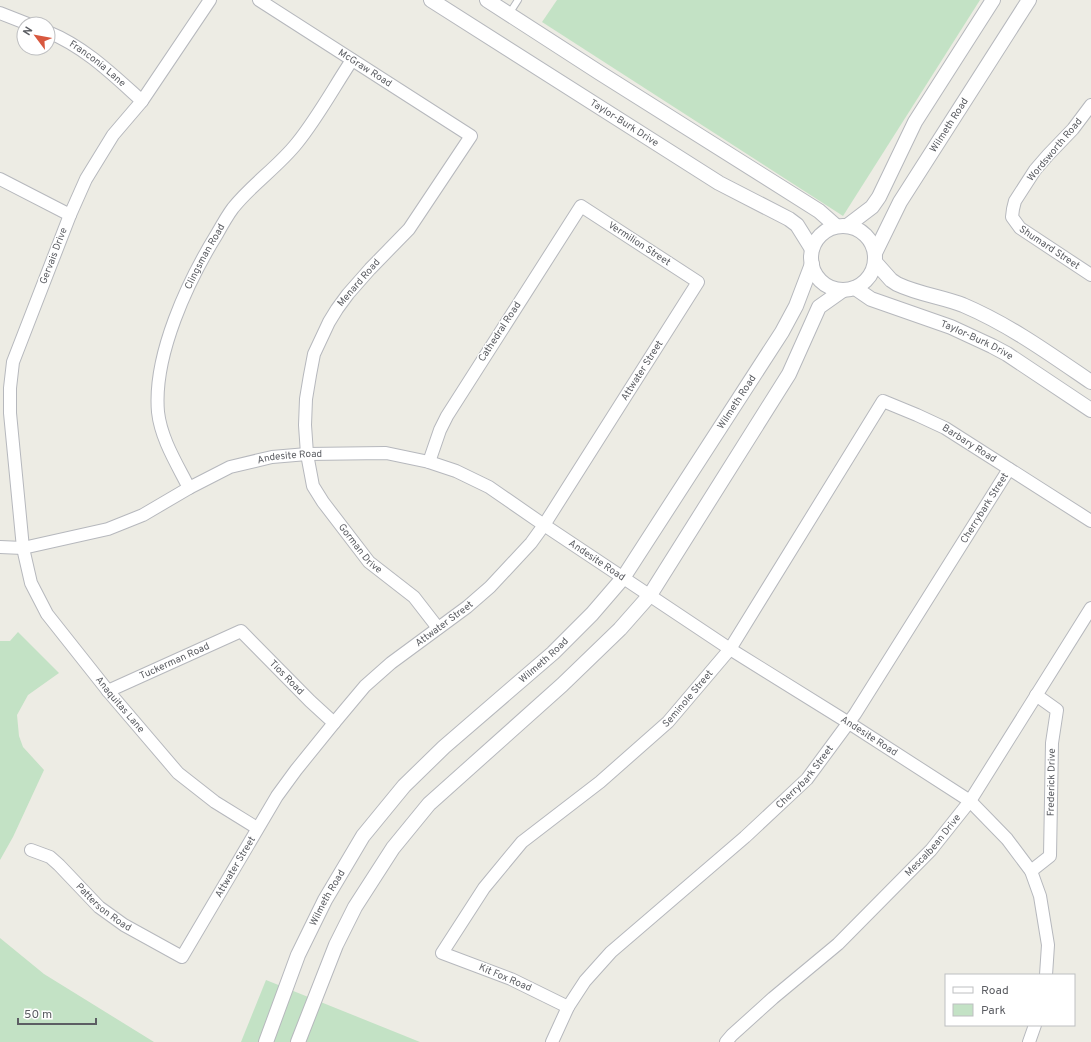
<svg xmlns="http://www.w3.org/2000/svg" width="1091" height="1042" font-family="Overpass,sans-serif">
<style>
.green{fill:#c3e2c5}
.lines{fill:none;stroke-linecap:round;stroke-linejoin:round}
.service-casing{stroke:#b6b8bd;stroke-width:8}
.minor-casing{stroke:#b6b8bd;stroke-width:14}
.tertiary-casing{stroke:#b6b8bd;stroke-width:16}
.service{stroke:#fff;stroke-width:6}
.minor{stroke:#fff;stroke-width:12}
.tertiary{stroke:#fff;stroke-width:14}
.labels{text-anchor:middle;dominant-baseline:central;stroke-width:3;stroke-linejoin:round;paint-order:stroke}
.street-label{font-size:10px;fill:#5c5e63;stroke:#fff}
</style>
<rect width="100%" height="100%" fill="#edece4"/>
<g class="green">
<path d="M 557,0 L 980,0 L 843,216 L 542,22 Z"/>
<path d="M 18,632 L 59,673 L 28,695 L 17,715 L 19,736 L 23,747 L 44,770 L 13,837 L 0,860 L 0,641 L 10,641 Z"/>
<path d="M 0,938 L 44,974 L 154,1042 L 0,1042 Z"/>
<path d="M 266,980 L 420,1042 L 241,1042 Z"/>
</g>
<g class="lines">
<g class="service-casing">
<path id="service" d="M 509,14 L 518,0"/>
</g>
<g class="minor-casing">
<g id="minor">
<path id="s1" d="M 210,0 L 142,101 L 113,135 L 86,179 L 70,215 L 13,362 L 10,388 L 10,413 L 23,548 L 31,583 L 47,614 L 108,691 L 178,773 L 215,802 L 257,828"/>
<path id="s2" d="M 259,0 L 471,136 L 409,229 L 370,269 L 348,294 L 337,309 L 329,322 L 314,354 L 310,375 L 306,399 L 305,425 L 307,454 L 313,486 L 323,502 L 369,562 L 414,597 L 438,628"/>
<path d="M 0,13 L 28,24"/>
<path id="s3" d="M 48,32 C 85,47 113,75 142,101"/>
<path id="s4" d="M 1091,105 L 1073,129 L 1048,155 L 1035,170 L 1015,201 L 1013,209 L 1012,217 L 1020,228 L 1091,275"/>
<path d="M 0,179 L 70,215"/>
<path id="s5" d="M 189,488 C 177,464 161,439 158,412 C 153,355 188,281 217,234 C 222,225 227,216 233,208 C 252,184 278,167 297,143 C 318,117 334,87 352,60"/>
<path id="s6" d="M 0,547 L 23,548 L 108,529 L 143,515 L 189,488 L 230,467 L 272,457 L 307,454 L 386,453 L 429,462 L 456,471 L 489,487 L 544,525 L 730,649 L 849,723 L 970,801 L 1007,839 L 1031,871 L 1040,896 L 1048,945 L 1046,975"/>
<path id="s7" d="M 108,691 L 241,631 L 310,701 L 334,723"/>
<path id="s8" d="M 31,850 L 50,857 L 59,865 L 99,907 L 124,925 L 182,957 L 277,796 L 296,770 L 334,723 L 365,686 L 391,663 L 467,607 L 490,587 L 531,543 L 544,525 L 698,282 L 581,206 L 447,416 L 440,430 L 429,462"/>
<path id="s9" d="M 1031,871 L 1050,856 L 1052,743 L 1057,710 L 1036,695"/>
<path id="s10" d="M 568,1007 L 511,979 L 442,953 L 484,888 L 522,842 L 600,782 L 668,722 L 730,649 L 883,401 L 917,415 L 945,428 L 1091,521"/>
<path id="s11" d="M 552,1042 L 568,1007 L 585,981 L 611,952 L 745,837 L 807,779 L 855,714 L 1009,469"/>
<path id="s12" d="M 726,1042 L 732,1035 L 773,998 L 838,944 L 931,850 L 970,801 L 1091,608"/>
<path d="M 1029,1042 L 1035,1025"/>
</g>
</g>
<g class="tertiary-casing">
<g id="tertiary">
<path id="s13" d="M 431,0 L 719,183 L 789,219 L 797,225 L 812,249"/>
<path d="M 487,0 L 600,73 L 819,211 L 836,226"/>
<path d="M 847,226 L 872,207 L 879,197 L 915,122 L 993,0"/>
<circle cx="843" cy="258" r="32"/>
<path id="s14" d="M 875,253 L 900,202 L 1029,0"/>
<path d="M 875,262 L 891,280 L 897,284 C 918,294 942,297 963,305 C 1010,325 1050,354 1091,382"/>
<path id="s15" d="M 855,288 L 871,299 L 951,327 L 992,346 L 1007,354 L 1091,410"/>
<path id="s16" d="M 266,1042 L 298,955 L 325,900 L 363,836 L 404,786 L 444,747 L 553,653 L 592,614 L 623,578 L 782,332 L 796,306 L 812,264"/>
<path d="M 298,1042 L 336,945 L 355,907 L 393,848 L 429,804 L 562,685 L 620,629 L 650,595 L 789,374 L 819,307 L 843,290"/>
</g>
</g>
<use href="#service" class="service"/>
<use href="#minor" class="minor"/>
<use href="#tertiary" class="tertiary"/>
</g>
<g class="labels">
<g class="street-label">
<text stroke="none"><textPath href="#s3" startOffset="59">Franconia Lane</textPath></text>
<text stroke="none"><textPath href="#s2" startOffset="126">McGraw Road</textPath></text>
<text stroke="none"><textPath href="#s13" startOffset="229">Taylor-Burk Drive</textPath></text>
<text stroke="none"><textPath href="#s14" startOffset="148">Wilmeth Road</textPath></text>
<text transform="translate(1055 150) rotate(-50)">Wordsworth Road</text>
<text transform="translate(639 244) rotate(33)">Vermilion Street</text>
<text stroke="none"><textPath href="#s4" startOffset="188">Shumard Street</textPath></text>
<text transform="translate(54 256) rotate(-69)">Gervais Drive</text>
<text stroke="none"><textPath href="#s5" startOffset="247">Clingsman Road</textPath></text>
<text transform="translate(359 283) rotate(-49)">Menard Road</text>
<text transform="translate(500 332) rotate(-57)">Cathedral Road</text>
<text stroke="none"><textPath href="#s15" startOffset="133">Taylor-Burk Drive</textPath></text>
<text stroke="none"><textPath href="#s8" startOffset="940">Attwater Street</textPath></text>
<text stroke="none"><textPath href="#s16" startOffset="805">Wilmeth Road</textPath></text>
<text stroke="none"><textPath href="#s10" startOffset="947">Barbary Road</textPath></text>
<text stroke="none"><textPath href="#s6" startOffset="308">Andesite Road</textPath></text>
<text stroke="none"><textPath href="#s11" startOffset="694">Cherrybark Street</textPath></text>
<text stroke="none"><textPath href="#s2" startOffset="734">Gorman Drive</textPath></text>
<text stroke="none"><textPath href="#s6" startOffset="644">Andesite Road</textPath></text>
<text stroke="none"><textPath href="#s8" startOffset="616">Attwater Street</textPath></text>
<text stroke="none"><textPath href="#s16" startOffset="481">Wilmeth Road</textPath></text>
<text stroke="none"><textPath href="#s7" startOffset="73">Tuckerman Road</textPath></text>
<text stroke="none"><textPath href="#s7" startOffset="211">Tios Road</textPath></text>
<text stroke="none"><textPath href="#s10" startOffset="494">Seminole Street</textPath></text>
<text stroke="none"><textPath href="#s1" startOffset="789">Anaquitas Lane</textPath></text>
<text stroke="none"><textPath href="#s6" startOffset="968">Andesite Road</textPath></text>
<text stroke="none"><textPath href="#s11" startOffset="370">Cherrybark Street</textPath></text>
<text stroke="none"><textPath href="#s9" startOffset="98">Frederick Drive</textPath></text>
<text stroke="none"><textPath href="#s12" startOffset="286">Mescalbean Drive</textPath></text>
<text stroke="none"><textPath href="#s8" startOffset="292">Attwater Street</textPath></text>
<text stroke="none"><textPath href="#s16" startOffset="157">Wilmeth Road</textPath></text>
<text stroke="none"><textPath href="#s8" startOffset="94">Patterson Road</textPath></text>
<text transform="translate(505 978) rotate(23)">Kit Fox Road</text>
</g>
</g>
<rect x="945" y="974" width="130" height="52" fill="#ffffff" stroke="#bebfc1"/>
<rect x="953" y="987" width="20" height="6" fill="#ffffff" stroke="#bebfc1"/>
<text x="981" y="994" font-size="12" fill="#5c5e63">Road</text>
<rect x="953" y="1004" width="20" height="12" fill="#c3e2c5" stroke="#bebfc1"/>
<text x="981" y="1014" font-size="12" fill="#5c5e63">Park</text>
<g transform="translate(36 36) rotate(302)"><circle r="19" fill="#ffffff" stroke="#bebfc1"/>
<path d="M0-3L7 15L0 10L-7 15Z" fill="#d8583f"/>
<text y="-6" font-size="11" font-weight="bold" text-anchor="middle" fill="#5c5e63">N</text>
</g>
<path d="M18 1018v6h78v-6" fill="none" stroke="#5c5e63" stroke-width="2"/>
<text x="24" y="1018" font-size="12" fill="#5c5e63" stroke="#ffffff" stroke-width="3" paint-order="stroke">50 m</text>
</svg>
